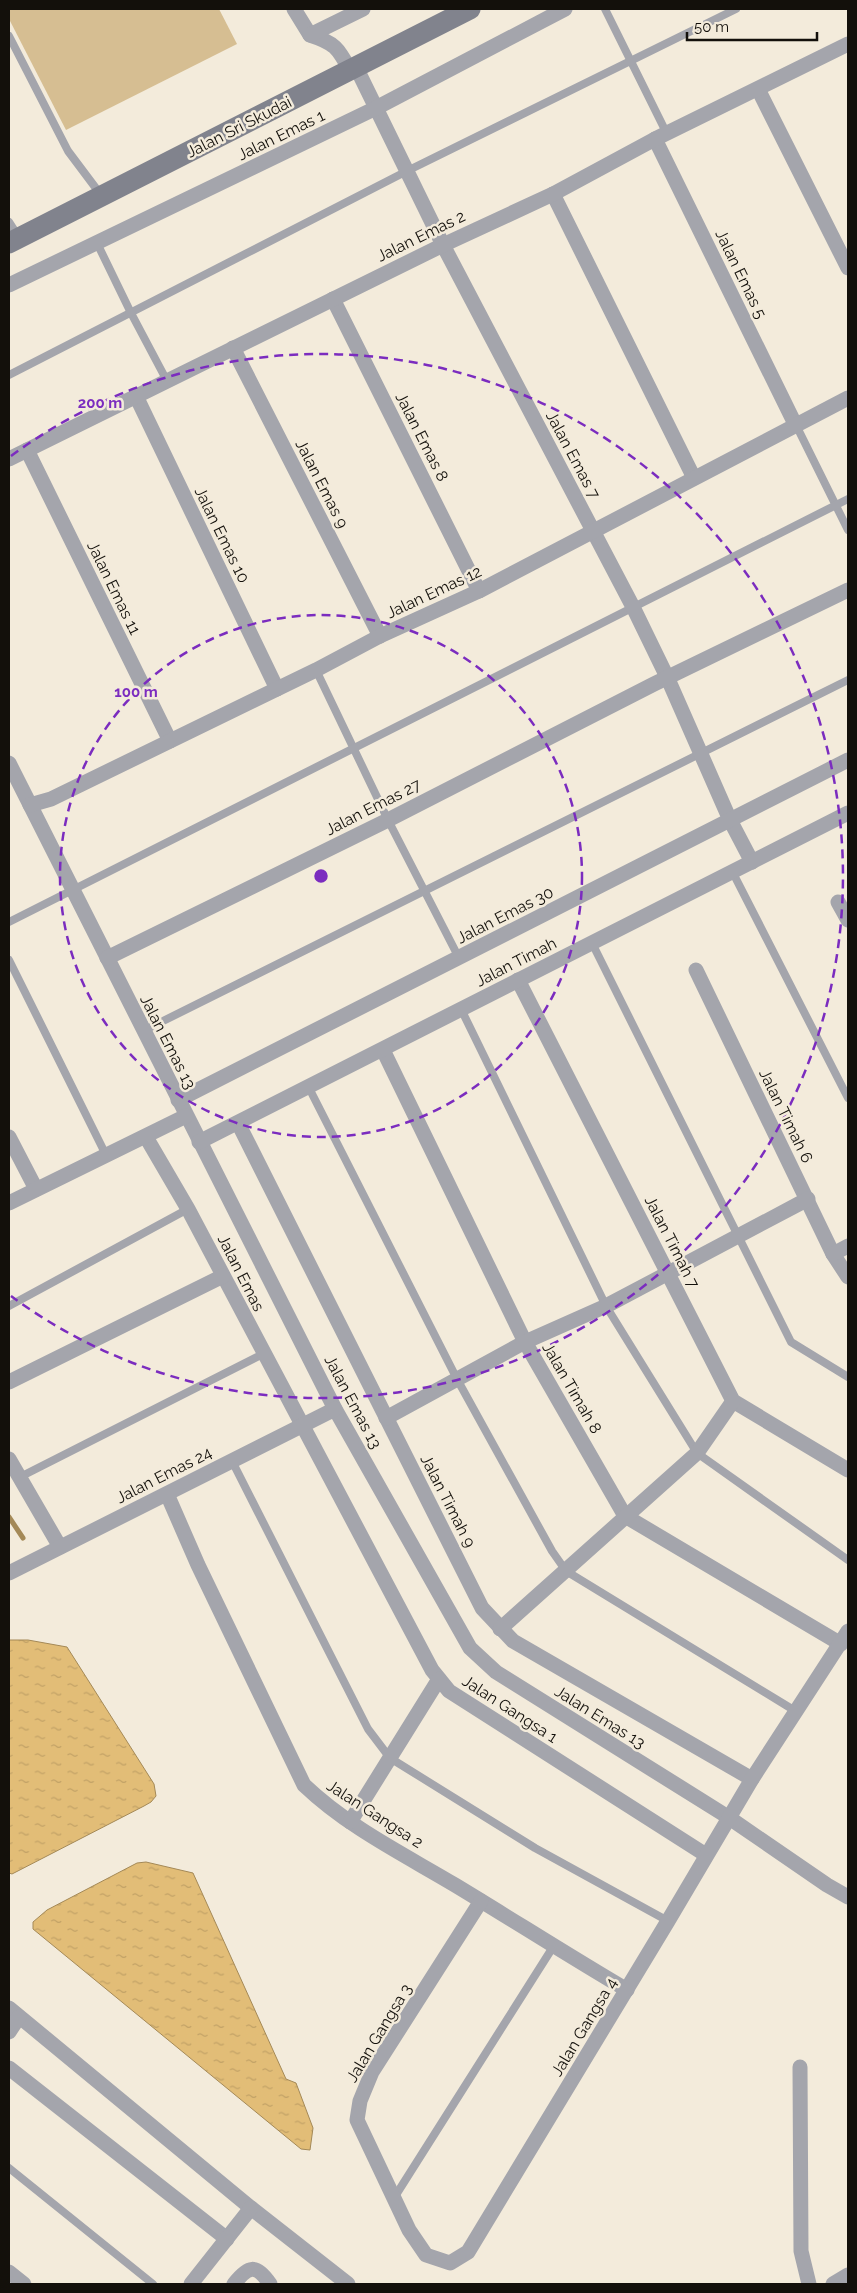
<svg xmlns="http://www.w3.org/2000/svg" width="857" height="2293" font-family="Raleway,sans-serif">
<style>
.pitch{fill:#d6be92}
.water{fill:url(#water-ripples);stroke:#a48957}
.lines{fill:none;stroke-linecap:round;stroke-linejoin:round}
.stream{stroke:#a48957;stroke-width:5}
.lane{stroke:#a4a5ac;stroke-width:8}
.street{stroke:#a4a5ac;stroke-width:15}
.secondary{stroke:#81838d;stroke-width:21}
.ring{fill:none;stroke:#7b2cbf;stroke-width:2.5;stroke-dasharray:9 6}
.labels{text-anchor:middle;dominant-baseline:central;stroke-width:5;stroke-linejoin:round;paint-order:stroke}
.street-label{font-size:16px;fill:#13100b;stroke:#f3ebdb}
.centre{fill:#7b2cbf;stroke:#f3ebdb;stroke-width:2.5}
.ring-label{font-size:15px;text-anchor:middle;font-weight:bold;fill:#7b2cbf;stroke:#f3ebdb;stroke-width:5;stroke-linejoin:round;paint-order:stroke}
</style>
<defs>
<pattern id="water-ripples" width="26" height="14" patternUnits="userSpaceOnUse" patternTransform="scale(1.25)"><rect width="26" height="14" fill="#e2bd77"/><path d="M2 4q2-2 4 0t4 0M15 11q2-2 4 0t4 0" fill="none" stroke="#c1a166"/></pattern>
</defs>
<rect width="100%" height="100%" fill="#f3ebdb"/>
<path class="pitch" d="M 9,9 L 219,9 L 237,44 L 66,130 L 9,19 Z"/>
<g class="water">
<path d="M 9,1640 L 28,1640 L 67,1647 L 154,1784 L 156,1796 L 151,1802 L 144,1806 L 12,1874 L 9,1873 Z"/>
<path d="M 146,1862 L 193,1873 L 286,2079 L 296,2083 L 313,2128 L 310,2150 L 301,2149 L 33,1929 L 33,1922 L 47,1910 L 137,1863 Z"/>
</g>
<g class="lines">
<path class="stream" d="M 9,1517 L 23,1538"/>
<g class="lane">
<path d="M 605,9 L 667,134"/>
<path d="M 9,36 L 68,151 L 101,195"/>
<path d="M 9,222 L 18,236"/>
<path d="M 97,243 L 131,313 L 167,381"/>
<path d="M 9,375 L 407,171 L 736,9"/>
<path d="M 796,425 L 848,530"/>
<path d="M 316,670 L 388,820 L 459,958"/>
<path d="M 733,873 L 848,1098"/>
<path d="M 9,922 L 848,499"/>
<path d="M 592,943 L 791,1342 L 848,1377"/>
<path d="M 9,960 L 106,1155"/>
<path d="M 461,1009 L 606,1306 L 697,1453 L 848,1560"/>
<path d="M 143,1031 L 848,680"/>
<path d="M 308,1086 L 457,1379 L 552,1551 L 566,1571 L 797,1712"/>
<path d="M 9,1306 L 188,1209"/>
<path d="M 232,1461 L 368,1729 L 390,1758 L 535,1848 L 668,1921"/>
<path d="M 20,1477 L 263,1354"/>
<path d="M 9,2168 L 153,2284"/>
<path d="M 394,2198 L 553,1947"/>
</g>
<g class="street">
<path d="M 294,9 L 310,35 C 335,43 338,48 350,70"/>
<path d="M 310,35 L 363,9"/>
<path d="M 356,67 L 443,245 L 633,607 L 668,679 L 730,820 L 752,862"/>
<path d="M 758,89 L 848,268"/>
<path d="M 655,139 L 795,424"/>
<path d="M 553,194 L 694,478"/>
<path d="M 9,285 L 376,108 L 565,9"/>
<path d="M 333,299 L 479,591"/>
<path d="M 233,348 L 380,636"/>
<path d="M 136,396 L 277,689"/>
<path d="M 27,450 L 170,741"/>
<path d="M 9,459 L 443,245 L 553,194 L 655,139 L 848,44"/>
<path d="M 9,763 L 335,1409 L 470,1648 L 496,1672 L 728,1817 L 827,1885 L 848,1897"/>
<path d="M 30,805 L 51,799 L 316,670 L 380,636 L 479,591 L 848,398"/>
<path d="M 838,902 L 848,920"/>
<path d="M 107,958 L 388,820 L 654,684 L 848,590"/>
<path d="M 696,970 L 833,1254 L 848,1277"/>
<path d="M 518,980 L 733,1401 L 848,1470"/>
<path d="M 383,1050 L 525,1342 L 625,1516 L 841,1644"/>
<path d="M 178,1100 L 848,760"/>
<path d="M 238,1123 L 482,1608 L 513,1641 L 752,1779"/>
<path d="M 9,1137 L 36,1189"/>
<path d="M 146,1137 L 188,1209 L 432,1670 L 449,1691 L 706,1855"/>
<path d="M 199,1142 L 848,813"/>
<path d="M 9,1203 L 186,1116"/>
<path d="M 833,1254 L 848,1246"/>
<path d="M 9,1382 L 223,1276"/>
<path d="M 386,1418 L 525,1342 L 606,1306 L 808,1199"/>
<path d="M 9,1459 L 60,1547"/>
<path d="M 167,1494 L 198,1565 L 304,1785 C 348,1827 403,1854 455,1885 C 513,1920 569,1956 627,1990"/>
<path d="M 9,1573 L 335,1409"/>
<path d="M 500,1629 L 697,1453 L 733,1401"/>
<path d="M 350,1822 L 439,1679"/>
<path d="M 481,1901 L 372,2072 L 360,2101 L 357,2120 L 409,2230 L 426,2255 L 450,2263 L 468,2252 L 668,1921 L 752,1779 L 848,1631"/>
<path d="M 9,2008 L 251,2208 L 348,2284"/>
<path d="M 9,2032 L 19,2017"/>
<path d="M 800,2067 L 801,2251 L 809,2284"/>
<path d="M 9,2068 L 227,2239"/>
<path d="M 9,2272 L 24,2284"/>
<path d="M 191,2284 L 251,2208"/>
<path d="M 234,2284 C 248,2266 256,2263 270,2284"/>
<path d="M 833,2284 L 848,2275"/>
</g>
<path class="secondary" d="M 9,243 L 470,9"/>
</g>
<g class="ring">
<circle cx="321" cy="876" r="261"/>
<path d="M11 456A522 522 0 1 1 11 1296"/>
</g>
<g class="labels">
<g class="street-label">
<text transform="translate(239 127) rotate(-27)">Jalan Sri Skudai</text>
<text transform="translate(281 135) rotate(-26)">Jalan Emas 1</text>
<text transform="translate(421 236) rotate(-26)">Jalan Emas 2</text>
<text transform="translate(741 274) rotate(64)">Jalan Emas 5</text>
<text transform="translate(422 437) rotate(63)">Jalan Emas 8</text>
<text transform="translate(573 455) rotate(62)">Jalan Emas 7</text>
<text transform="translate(322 484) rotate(63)">Jalan Emas 9</text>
<text transform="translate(222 535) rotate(64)">Jalan Emas 10</text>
<text transform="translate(114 588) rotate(64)">Jalan Emas 11</text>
<text transform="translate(434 592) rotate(-25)">Jalan Emas 12</text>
<text transform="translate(373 807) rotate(-27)">Jalan Emas 27</text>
<text transform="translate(505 915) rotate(-27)">Jalan Emas 30</text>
<text transform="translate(516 962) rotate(-27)">Jalan Timah</text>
<text transform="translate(168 1042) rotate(63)">Jalan Emas 13</text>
<text transform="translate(786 1116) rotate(64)">Jalan Timah 6</text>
<text transform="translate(672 1242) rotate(63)">Jalan Timah 7</text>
<text transform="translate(241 1273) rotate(63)">Jalan Emas</text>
<text transform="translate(572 1388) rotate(60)">Jalan Timah 8</text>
<text transform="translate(353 1402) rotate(62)">Jalan Emas 13</text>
<text transform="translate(164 1475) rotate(-27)">Jalan Emas 24</text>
<text transform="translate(448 1501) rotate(63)">Jalan Timah 9</text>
<text transform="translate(510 1709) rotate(33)">Jalan Gangsa 1</text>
<text transform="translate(600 1717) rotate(32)">Jalan Emas 13</text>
<text transform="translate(375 1814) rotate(33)">Jalan Gangsa 2</text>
<text transform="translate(584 2027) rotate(-59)">Jalan Gangsa 4</text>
<text transform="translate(379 2033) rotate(-59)">Jalan Gangsa 3</text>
</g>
</g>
<circle cx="321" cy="876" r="8" class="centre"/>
<g class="ring-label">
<text x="100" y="408">200 m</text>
<text x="136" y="697">100 m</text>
</g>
<rect width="857" height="2293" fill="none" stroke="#13100b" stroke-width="20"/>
<path d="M687 32v8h130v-8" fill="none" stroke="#13100b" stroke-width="2.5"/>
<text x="694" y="32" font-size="15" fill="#13100b" stroke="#f3ebdb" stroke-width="4" paint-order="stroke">50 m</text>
</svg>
